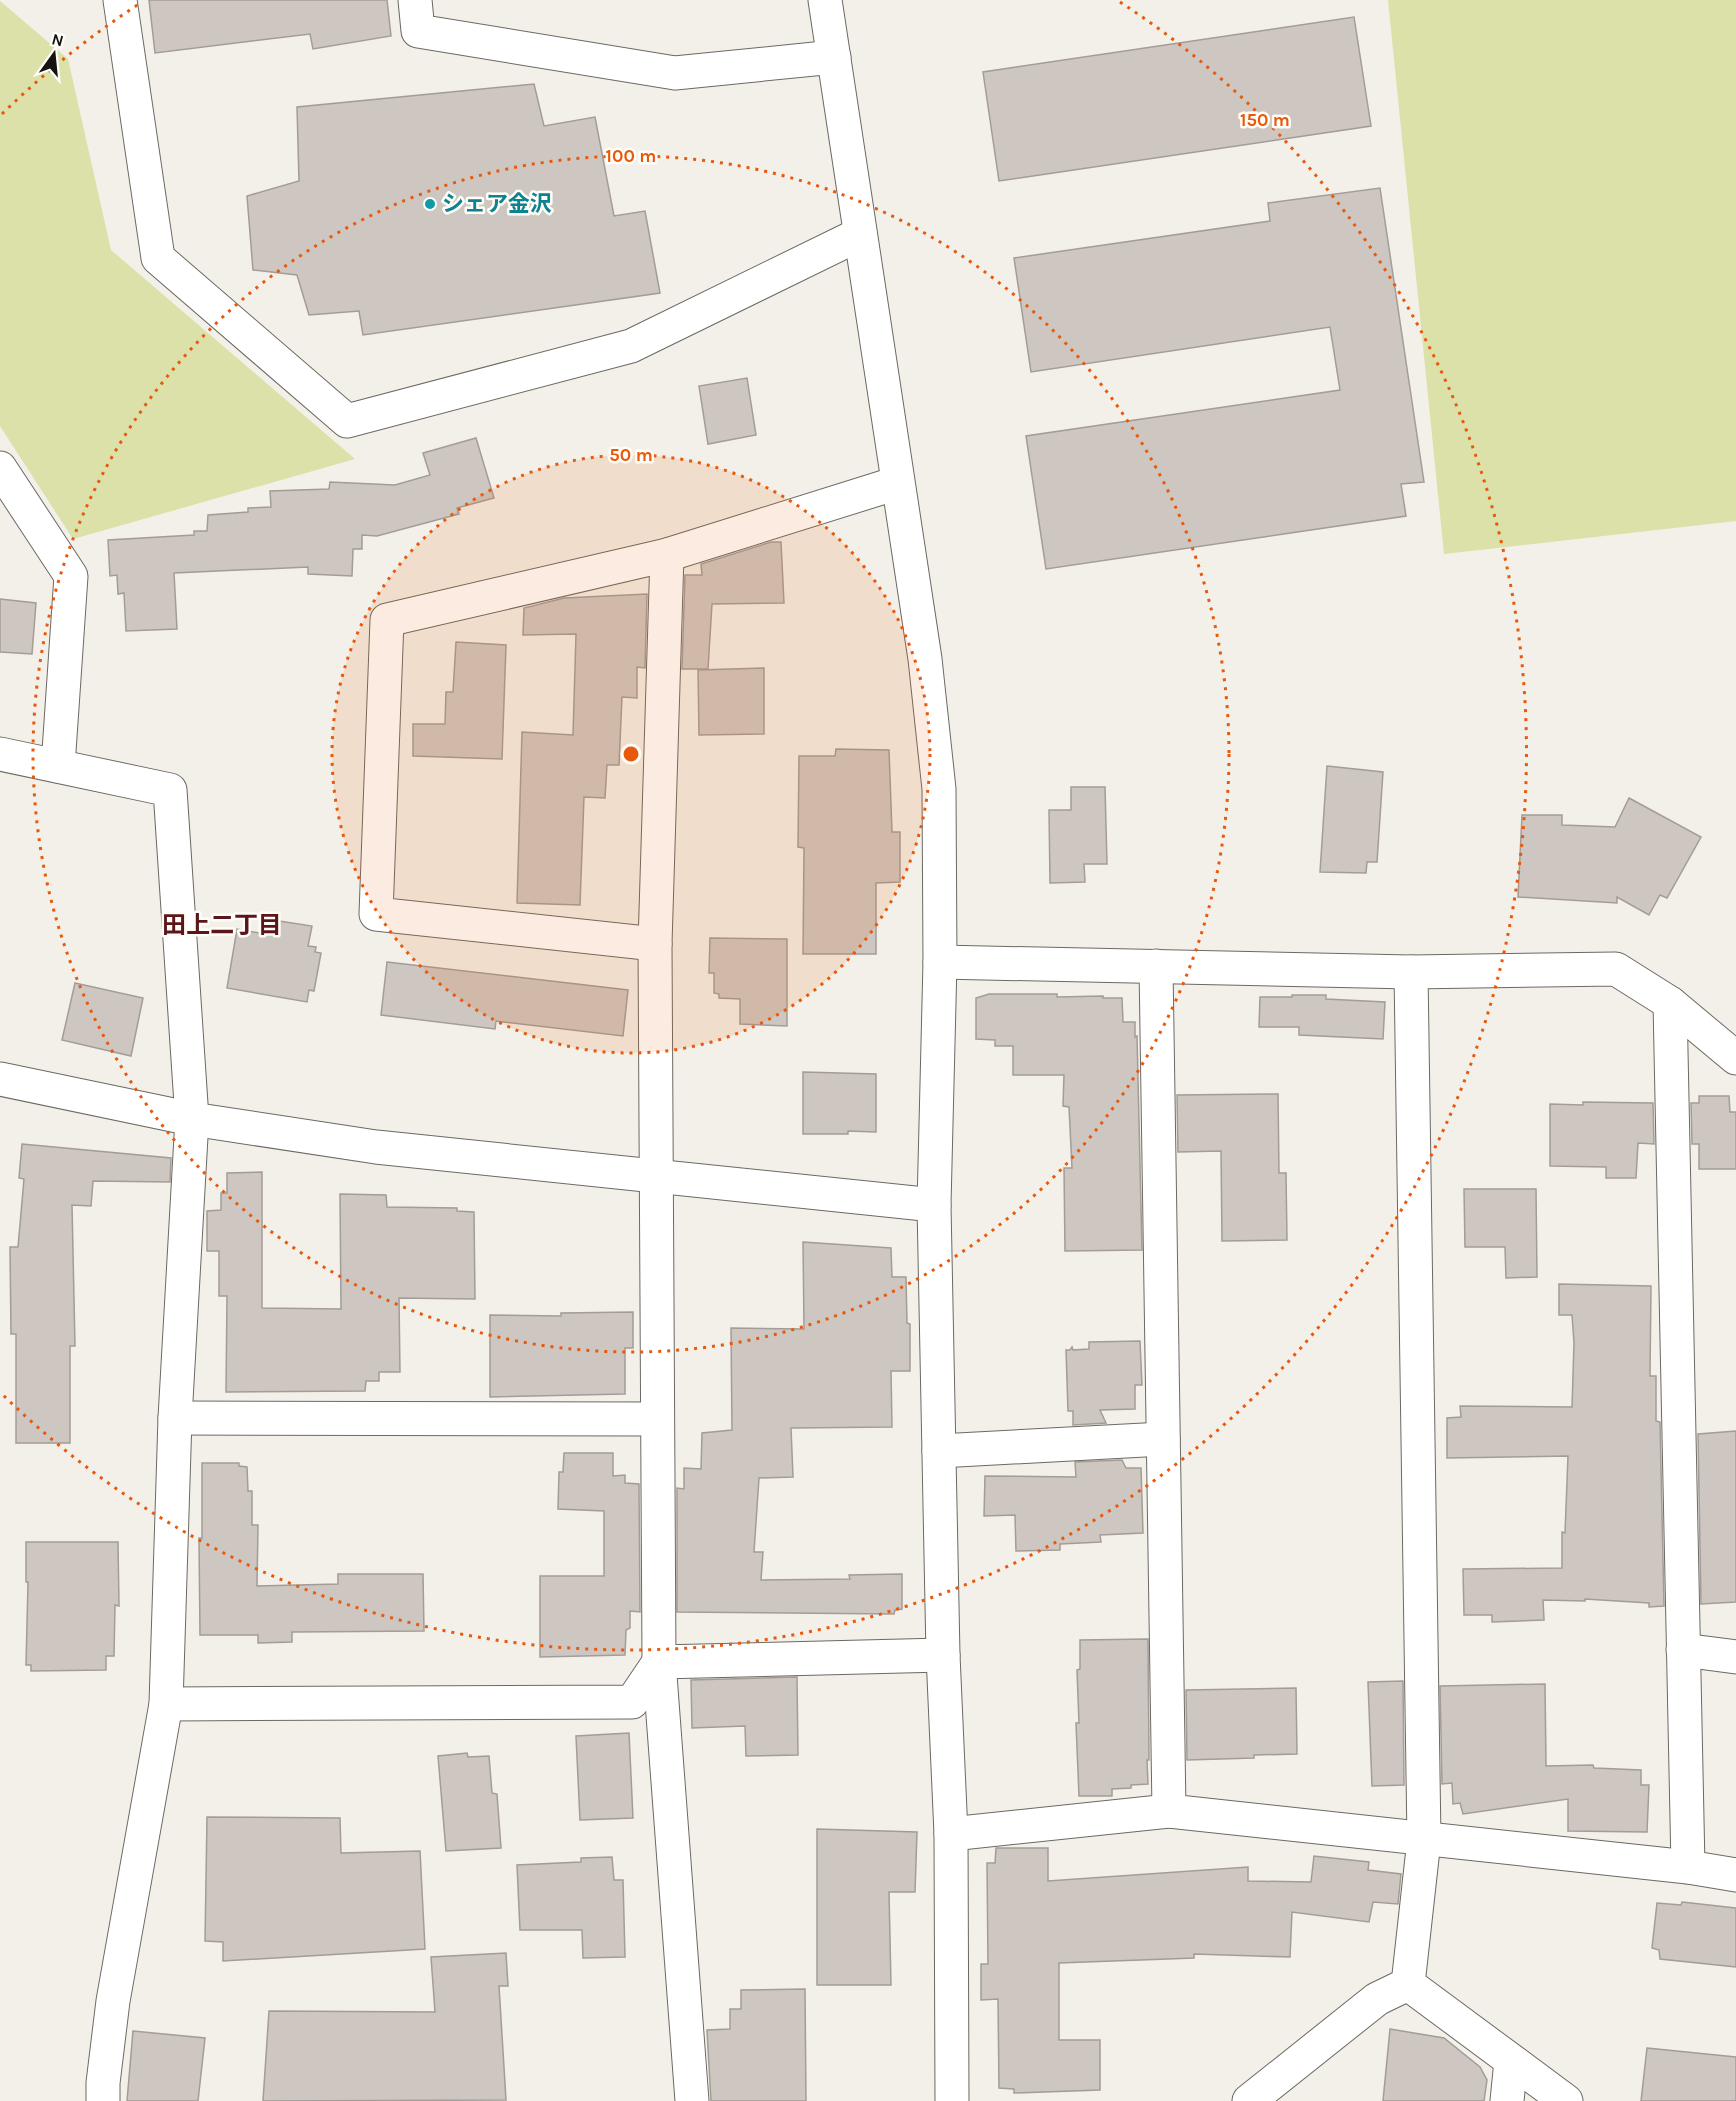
<svg xmlns="http://www.w3.org/2000/svg" width="1736" height="2101" font-family="Karla,'Noto Sans JP',sans-serif">
<style>
.green{fill:#dbe1a8}
.building{fill:#cec7c1;stroke:#a39c97;stroke-width:1.5}
.lines{fill:none;stroke-linecap:round;stroke-linejoin:round}
.minor-casing{stroke:#6c6962;stroke-width:35}
.minor{stroke:#fff;stroke-width:33}
.ring{fill:none;stroke:#e8590c;stroke-width:3;stroke-dasharray:3 6}
.culture-dot{fill:#0f9aa8;stroke:#fffdf8;stroke-width:2}
.labels{text-anchor:middle;dominant-baseline:central;stroke-width:5;stroke-linejoin:round;paint-order:stroke}
.culture-label{font-size:22px;font-weight:bold;fill:#0d838f;stroke:#fffdf8;text-anchor:start}
.neighbourhood-label{font-size:24px;font-weight:bold;fill:#5b1619;stroke:#fffdf8}
.centre{fill:#e8590c;stroke:#fffdf8;stroke-width:3}
.ring-label{font-size:18px;text-anchor:middle;font-weight:bold;fill:#e8590c;stroke:#fffdf8;stroke-width:5;stroke-linejoin:round;paint-order:stroke}
</style>
<rect width="100%" height="100%" fill="#f2f0e8"/>
<g class="green">
<path d="M 1388,0 L 1736,0 L 1736,521 L 1444,554 Z"/>
<path d="M 0,1 L 68,59 L 111,250 L 355,459 L 73,539 L 0,426 Z"/>
</g>
<g class="building">
<path d="M 149,0 L 387,0 L 391,36 L 313,49 L 310,34 L 155,53 Z"/>
<path d="M 1354,17 L 1371,126 L 999,181 L 983,72 Z"/>
<path d="M 534,84 L 544,126 L 595,117 L 614,216 L 645,211 L 660,293 L 363,335 L 359,311 L 309,315 L 297,275 L 253,270 L 247,196 L 299,181 L 297,107 Z"/>
<path d="M 1380,188 L 1424,482 L 1401,484 L 1406,516 L 1046,569 L 1026,436 L 1340,390 L 1330,327 L 1031,372 L 1014,258 L 1270,221 L 1268,203 Z"/>
<path d="M 747,378 L 756,435 L 708,444 L 699,386 Z"/>
<path d="M 476,438 L 494,498 L 457,508 L 459,514 L 377,536 L 362,535 L 362,549 L 353,549 L 352,576 L 308,574 L 308,567 L 174,573 L 177,629 L 126,631 L 124,593 L 118,594 L 117,575 L 110,576 L 108,540 L 194,535 L 194,531 L 207,531 L 208,515 L 248,512 L 248,508 L 271,507 L 270,491 L 329,489 L 330,482 L 395,485 L 430,475 L 423,453 Z"/>
<path d="M 771,542 L 781,542 L 784,603 L 712,604 L 708,669 L 682,669 L 685,575 L 702,575 L 701,564 Z"/>
<path d="M 647,594 L 645,668 L 637,667 L 637,698 L 622,697 L 619,765 L 607,765 L 605,798 L 584,797 L 580,905 L 517,903 L 522,732 L 573,735 L 576,634 L 523,635 L 524,608 L 564,598 Z"/>
<path d="M 0,599 L 36,603 L 32,654 L 0,652 Z"/>
<path d="M 456,642 L 506,645 L 502,759 L 413,756 L 413,724 L 445,724 L 446,692 L 453,692 Z"/>
<path d="M 764,668 L 764,734 L 699,735 L 698,670 Z"/>
<path d="M 836,749 L 889,750 L 892,832 L 900,832 L 900,882 L 876,883 L 876,954 L 803,954 L 804,848 L 798,847 L 799,756 L 835,756 Z"/>
<path d="M 1327,766 L 1383,772 L 1377,862 L 1367,862 L 1366,873 L 1320,872 Z"/>
<path d="M 1071,787 L 1105,787 L 1107,864 L 1084,864 L 1085,882 L 1050,883 L 1049,810 L 1071,810 Z"/>
<path d="M 1629,798 L 1701,837 L 1667,898 L 1660,895 L 1649,915 L 1617,897 L 1617,903 L 1518,897 L 1522,815 L 1562,815 L 1562,825 L 1615,827 Z"/>
<path d="M 279,921 L 312,926 L 308,946 L 316,947 L 315,952 L 321,953 L 314,991 L 309,990 L 307,1002 L 227,988 L 237,929 L 276,936 Z"/>
<path d="M 710,938 L 787,939 L 787,1026 L 740,1024 L 740,999 L 719,998 L 719,994 L 714,993 L 714,973 L 709,973 Z"/>
<path d="M 387,962 L 628,990 L 623,1036 L 496,1021 L 495,1029 L 381,1015 Z"/>
<path d="M 75,983 L 143,998 L 131,1056 L 62,1040 Z"/>
<path d="M 989,994 L 1057,994 L 1057,997 L 1103,996 L 1103,998 L 1122,998 L 1123,1022 L 1135,1022 L 1135,1037 L 1137,1036 L 1142,1250 L 1065,1251 L 1064,1168 L 1072,1168 L 1069,1107 L 1063,1106 L 1064,1075 L 1013,1075 L 1013,1046 L 995,1046 L 995,1040 L 976,1039 L 976,998 Z"/>
<path d="M 1292,995 L 1326,995 L 1326,999 L 1385,1002 L 1383,1039 L 1299,1035 L 1299,1027 L 1259,1027 L 1260,997 L 1292,997 Z"/>
<path d="M 803,1072 L 876,1074 L 876,1132 L 848,1131 L 848,1134 L 803,1134 Z"/>
<path d="M 1278,1094 L 1279,1173 L 1286,1173 L 1287,1240 L 1222,1241 L 1221,1151 L 1178,1152 L 1177,1095 Z"/>
<path d="M 1699,1096 L 1729,1096 L 1730,1112 L 1736,1112 L 1736,1169 L 1699,1169 L 1699,1144 L 1692,1144 L 1691,1103 L 1699,1103 Z"/>
<path d="M 1583,1102 L 1653,1103 L 1654,1144 L 1638,1143 L 1636,1178 L 1606,1178 L 1606,1167 L 1550,1166 L 1550,1104 L 1583,1105 Z"/>
<path d="M 22,1144 L 171,1158 L 170,1182 L 93,1181 L 91,1206 L 72,1205 L 75,1346 L 70,1346 L 70,1443 L 16,1443 L 16,1334 L 11,1334 L 10,1247 L 18,1247 L 24,1179 L 19,1178 Z"/>
<path d="M 262,1172 L 262,1308 L 341,1309 L 340,1194 L 386,1195 L 387,1207 L 457,1208 L 457,1211 L 474,1212 L 475,1299 L 399,1298 L 400,1372 L 379,1372 L 379,1381 L 366,1381 L 365,1391 L 226,1392 L 227,1296 L 219,1296 L 219,1251 L 207,1251 L 207,1211 L 221,1210 L 221,1193 L 227,1193 L 227,1173 Z"/>
<path d="M 1464,1189 L 1536,1189 L 1537,1277 L 1506,1278 L 1505,1247 L 1465,1247 Z"/>
<path d="M 803,1242 L 891,1248 L 892,1277 L 906,1277 L 907,1323 L 910,1324 L 910,1371 L 891,1371 L 892,1427 L 791,1428 L 793,1477 L 759,1478 L 754,1552 L 763,1552 L 761,1580 L 850,1579 L 849,1575 L 902,1574 L 902,1609 L 895,1610 L 894,1614 L 677,1612 L 677,1488 L 684,1489 L 684,1468 L 701,1469 L 702,1433 L 732,1430 L 731,1328 L 804,1329 Z"/>
<path d="M 1559,1284 L 1651,1286 L 1650,1376 L 1656,1376 L 1656,1421 L 1660,1422 L 1664,1606 L 1649,1607 L 1649,1603 L 1585,1599 L 1585,1601 L 1543,1600 L 1544,1620 L 1492,1622 L 1492,1615 L 1464,1615 L 1463,1569 L 1562,1568 L 1562,1532 L 1565,1533 L 1568,1456 L 1447,1458 L 1447,1418 L 1461,1417 L 1460,1406 L 1572,1407 L 1574,1343 L 1572,1315 L 1559,1315 Z"/>
<path d="M 633,1312 L 633,1348 L 625,1348 L 625,1394 L 490,1397 L 490,1315 L 561,1316 L 561,1313 Z"/>
<path d="M 1140,1341 L 1142,1385 L 1135,1385 L 1135,1409 L 1100,1410 L 1106,1423 L 1073,1425 L 1073,1411 L 1068,1411 L 1066,1350 L 1070,1350 L 1072,1347 L 1073,1350 L 1089,1349 L 1089,1342 Z"/>
<path d="M 1736,1431 L 1736,1602 L 1701,1604 L 1698,1434 Z"/>
<path d="M 564,1453 L 613,1453 L 613,1476 L 625,1475 L 625,1483 L 639,1484 L 640,1612 L 630,1611 L 630,1628 L 626,1630 L 625,1655 L 540,1657 L 540,1576 L 604,1576 L 604,1511 L 558,1509 L 559,1472 L 563,1472 Z"/>
<path d="M 1122,1460 L 1126,1468 L 1141,1468 L 1143,1533 L 1100,1535 L 1101,1542 L 1060,1544 L 1060,1550 L 1016,1551 L 1015,1515 L 984,1516 L 985,1476 L 1076,1477 L 1075,1462 Z"/>
<path d="M 202,1463 L 239,1463 L 239,1466 L 247,1467 L 248,1491 L 252,1491 L 252,1525 L 258,1525 L 257,1586 L 338,1584 L 338,1574 L 423,1574 L 424,1631 L 292,1632 L 292,1642 L 258,1643 L 258,1635 L 200,1635 L 199,1538 L 202,1538 Z"/>
<path d="M 26,1542 L 118,1542 L 119,1606 L 115,1605 L 114,1656 L 106,1656 L 106,1670 L 31,1671 L 31,1665 L 26,1665 L 28,1582 L 26,1582 Z"/>
<path d="M 1148,1639 L 1149,1760 L 1147,1760 L 1148,1784 L 1131,1785 L 1131,1788 L 1112,1789 L 1112,1796 L 1079,1796 L 1076,1723 L 1079,1723 L 1077,1670 L 1080,1669 L 1080,1640 Z"/>
<path d="M 797,1677 L 798,1755 L 746,1756 L 745,1726 L 692,1728 L 691,1680 Z"/>
<path d="M 1403,1681 L 1404,1785 L 1372,1786 L 1368,1682 Z"/>
<path d="M 1545,1684 L 1546,1766 L 1593,1765 L 1594,1768 L 1641,1770 L 1641,1785 L 1649,1785 L 1647,1832 L 1568,1831 L 1568,1799 L 1463,1814 L 1460,1803 L 1453,1804 L 1452,1783 L 1442,1784 L 1440,1686 Z"/>
<path d="M 1296,1688 L 1297,1754 L 1254,1755 L 1254,1758 L 1187,1760 L 1186,1690 Z"/>
<path d="M 629,1733 L 633,1818 L 580,1820 L 576,1736 Z"/>
<path d="M 467,1753 L 468,1757 L 489,1756 L 492,1793 L 497,1794 L 501,1848 L 446,1851 L 438,1756 Z"/>
<path d="M 207,1817 L 340,1818 L 341,1853 L 420,1851 L 425,1949 L 223,1961 L 223,1942 L 205,1941 Z"/>
<path d="M 817,1829 L 917,1832 L 915,1892 L 889,1892 L 891,1985 L 817,1985 Z"/>
<path d="M 996,1848 L 1048,1848 L 1048,1881 L 1248,1867 L 1248,1881 L 1311,1882 L 1314,1856 L 1369,1862 L 1368,1870 L 1401,1874 L 1398,1904 L 1373,1902 L 1369,1922 L 1292,1912 L 1290,1957 L 1194,1954 L 1194,1958 L 1059,1963 L 1059,2040 L 1100,2040 L 1100,2090 L 1014,2093 L 1014,2089 L 999,2088 L 998,1999 L 981,2000 L 981,1964 L 988,1964 L 987,1863 L 995,1863 Z"/>
<path d="M 612,1857 L 614,1880 L 623,1880 L 625,1957 L 583,1958 L 582,1930 L 520,1930 L 517,1865 L 581,1862 L 581,1858 Z"/>
<path d="M 1682,1902 L 1736,1908 L 1736,1967 L 1660,1959 L 1659,1950 L 1652,1948 L 1657,1903 L 1681,1905 Z"/>
<path d="M 506,1953 L 508,1986 L 499,1986 L 506,2100 L 263,2101 L 269,2011 L 435,2012 L 431,1957 Z"/>
<path d="M 805,1989 L 806,2101 L 711,2101 L 707,2030 L 730,2029 L 730,2009 L 741,2009 L 741,1990 Z"/>
<path d="M 1390,2029 L 1444,2038 L 1480,2067 L 1487,2080 L 1484,2101 L 1383,2101 Z"/>
<path d="M 133,2031 L 205,2038 L 198,2101 L 127,2101 Z"/>
<path d="M 1647,2048 L 1736,2057 L 1736,2101 L 1641,2101 Z"/>
</g>
<g class="lines">
<g class="minor-casing">
<g id="minor">
<path d="M 120,0 L 158,258 L 347,421 L 631,346 L 860,234"/>
<path d="M 415,0 L 418,31 L 675,73 L 834,57"/>
<path d="M 825,0 L 925,659 L 939,789 L 940,962 L 934,1205 L 943,1655 L 951,1834 L 952,2101"/>
<path d="M 0,468 L 71,576 L 58,766"/>
<path d="M 667,555 L 655,944 L 659,1662 L 692,2101"/>
<path d="M 0,754 L 170,790 L 192,1119 L 175,1418 L 166,1704 L 113,2001 L 103,2083 L 103,2101"/>
<path d="M 655,944 L 376,914 L 387,620 L 667,555 L 897,483"/>
<path d="M 940,962 L 1411,972 L 1616,969 L 1670,1003 L 1736,1058"/>
<path d="M 1156,966 L 1169,1811"/>
<path d="M 1670,1003 L 1688,1867"/>
<path d="M 0,1079 L 192,1119 L 376,1147 L 934,1205"/>
<path d="M 175,1418 L 657,1419"/>
<path d="M 939,1451 L 1163,1439"/>
<path d="M 1683,1650 L 1736,1657"/>
<path d="M 659,1662 L 943,1655"/>
<path d="M 166,1704 L 632,1702 L 659,1662"/>
<path d="M 951,1834 L 1169,1811 L 1688,1867 L 1736,1875"/>
<path d="M 1408,1984 L 1566,2101"/>
<path d="M 1249,2101 L 1377,1999 L 1408,1984 L 1424,1840 L 1411,972"/>
<path d="M 1507,2101 L 1511,2061"/>
</g>
</g>
<use href="#minor" class="minor"/>
</g>
<circle cx="631" cy="754" r="299" fill="#e8590c" fill-opacity=".12"/>
<g class="ring">
<circle cx="631" cy="754" r="299"/>
<circle cx="631" cy="754" r="598"/>
<path d="M2 114A897 897 0 0 1 142 2M1120 2A897 897 0 1 1 2 1394"/>
</g>
<circle class="culture-dot" cx="430" cy="204" r="6"/>
<g class="labels">
<g class="culture-label">
<text x="442" y="204">シェア金沢</text>
</g>
<g class="neighbourhood-label">
<text x="222" y="925">田上二丁目</text>
</g>
</g>
<circle cx="631" cy="754" r="9" class="centre"/>
<g class="ring-label">
<text x="1265" y="126">150 m</text>
<text x="631" y="162">100 m</text>
<text x="631" y="461">50 m</text>
</g>
<g transform="translate(54 54) rotate(15)" stroke="#fffdf8" stroke-width="4.5" paint-order="stroke">
<path d="M0-4.5L10 22L0 15L-10 22Z" fill="#141310"/>
<text y="-9" font-size="16" font-weight="bold" text-anchor="middle" fill="#141310">N</text>
</g>
</svg>
